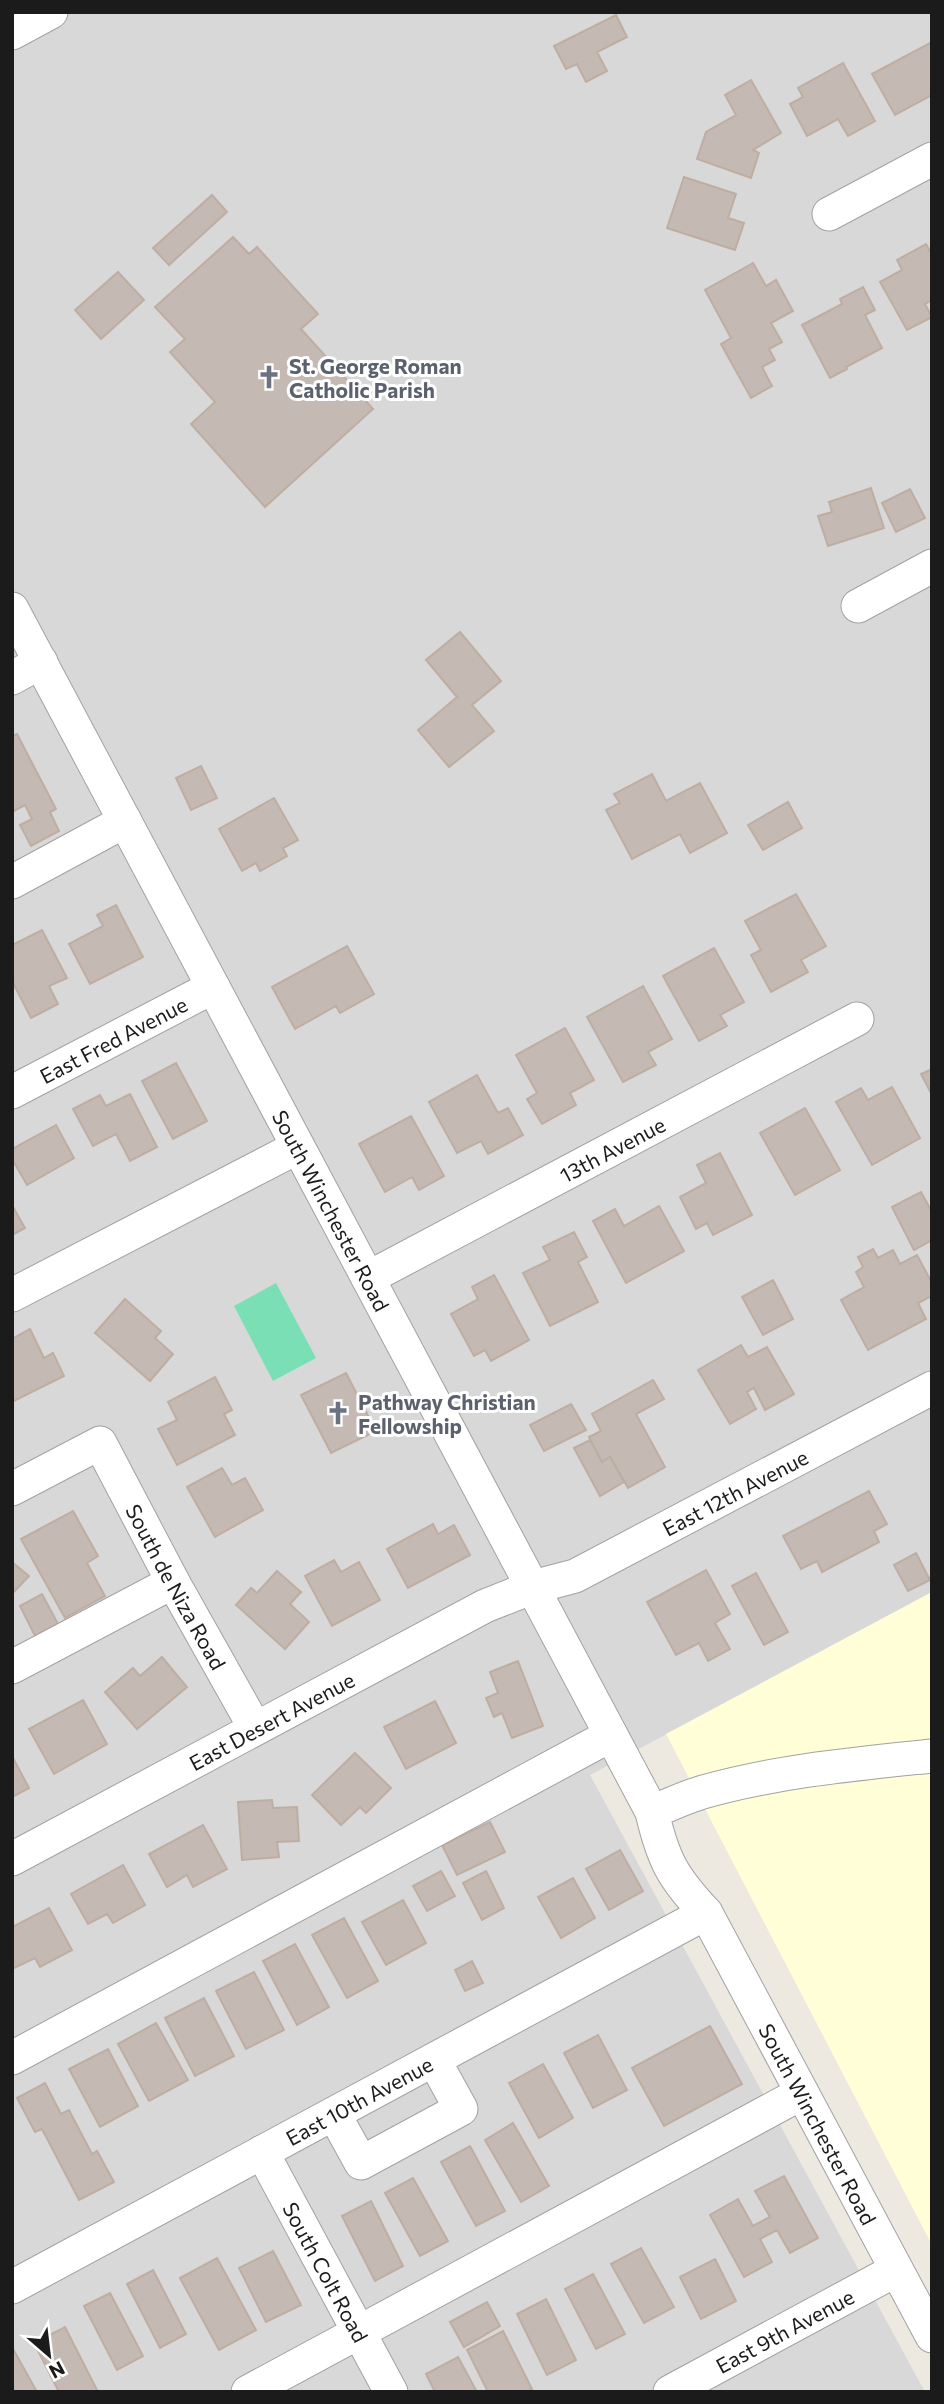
<svg xmlns="http://www.w3.org/2000/svg" width="944" height="2404" font-family="Commissioner,sans-serif">
<style>
.residential{fill:#d9d8d8}
.education{fill:#fffed6}
.pitch{fill:#7bdfb5}
.building{fill:#c4bab3;stroke:#beaea2;stroke-width:2}
.lines{fill:none;stroke-linecap:round;stroke-linejoin:round}
.minor-casing{stroke:#a2a2a2;stroke-width:35}
.minor{stroke:#fff;stroke-width:33}
.labels{text-anchor:middle;dominant-baseline:central;stroke-width:6;stroke-linejoin:round;paint-order:stroke}
.worship-label{font-size:21px;font-weight:bold;fill:#5b616d;stroke:#fff;text-anchor:start}
.street-label{font-size:21px;fill:#1b1b1b;stroke:#fff}
</style>
<rect width="100%" height="100%" fill="#ede8e0"/>
<path class="residential" d="M 12,12 L 932,12 L 932,1592 L 590,1775 L 925,2392 L 12,2392 Z"/>
<path class="education" d="M 932,1592 L 932,2245 L 666,1734 Z"/>
<path class="pitch" d="M 276,1283 L 316,1358 L 273,1381 L 234,1306 Z"/>
<g class="building">
<path d="M 616,15 L 627,37 L 597,52 L 607,71 L 586,82 L 577,64 L 566,69 L 554,46 Z"/>
<path d="M 930,43 L 932,46 L 932,95 L 895,115 L 872,74 Z"/>
<path d="M 843,63 L 875,121 L 848,136 L 838,119 L 807,136 L 790,104 L 803,97 L 798,88 Z"/>
<path d="M 751,80 L 781,133 L 753,150 L 759,153 L 751,178 L 697,159 L 706,132 L 736,115 L 725,95 Z"/>
<path d="M 684,177 L 736,194 L 728,218 L 744,223 L 735,250 L 667,228 Z"/>
<path d="M 212,195 L 227,212 L 169,265 L 153,248 Z"/>
<path d="M 233,237 L 249,254 L 257,247 L 318,314 L 301,329 L 373,409 L 265,507 L 191,424 L 215,402 L 170,352 L 185,339 L 155,307 Z"/>
<path d="M 926,244 L 932,255 L 932,300 L 925,304 L 932,317 L 907,330 L 880,282 L 902,270 L 897,260 Z"/>
<path d="M 753,263 L 766,286 L 776,280 L 793,311 L 771,323 L 782,342 L 769,349 L 775,360 L 762,367 L 772,386 L 751,398 L 721,344 L 731,338 L 705,290 Z"/>
<path d="M 118,272 L 144,300 L 101,339 L 75,310 Z"/>
<path d="M 863,287 L 875,310 L 865,315 L 882,348 L 846,367 L 847,369 L 830,378 L 802,325 L 842,304 L 840,299 Z"/>
<path d="M 871,488 L 884,528 L 828,546 L 818,516 L 832,512 L 829,502 Z"/>
<path d="M 910,489 L 925,518 L 896,532 L 882,503 Z"/>
<path d="M 460,632 L 501,681 L 472,705 L 494,731 L 449,767 L 418,730 L 457,697 L 426,660 Z"/>
<path d="M 17,734 L 56,809 L 50,812 L 59,831 L 31,846 L 20,825 L 32,819 L 25,805 L 12,812 L 12,736 Z"/>
<path d="M 201,766 L 217,798 L 191,810 L 176,778 Z"/>
<path d="M 652,774 L 666,801 L 700,783 L 727,833 L 690,853 L 680,834 L 632,859 L 606,810 L 620,803 L 614,794 Z"/>
<path d="M 274,798 L 298,840 L 283,848 L 287,856 L 260,871 L 256,863 L 242,871 L 219,829 Z"/>
<path d="M 788,802 L 802,828 L 763,850 L 748,825 Z"/>
<path d="M 796,894 L 826,946 L 801,960 L 808,972 L 771,992 L 751,955 L 761,950 L 745,921 Z"/>
<path d="M 116,905 L 143,957 L 90,984 L 69,944 L 103,926 L 97,915 Z"/>
<path d="M 42,930 L 67,978 L 49,986 L 58,1004 L 31,1018 L 12,981 L 12,945 Z"/>
<path d="M 347,946 L 374,994 L 340,1013 L 336,1006 L 295,1029 L 272,987 Z"/>
<path d="M 714,948 L 744,1002 L 720,1015 L 727,1026 L 699,1041 L 663,976 Z"/>
<path d="M 643,986 L 672,1039 L 648,1052 L 656,1065 L 623,1082 L 587,1017 Z"/>
<path d="M 565,1028 L 594,1080 L 570,1093 L 576,1105 L 542,1124 L 527,1099 L 537,1093 L 516,1055 Z"/>
<path d="M 176,1063 L 207,1121 L 173,1139 L 142,1081 Z"/>
<path d="M 932,1069 L 932,1095 L 921,1074 Z"/>
<path d="M 477,1075 L 498,1113 L 508,1108 L 523,1135 L 488,1154 L 481,1141 L 457,1153 L 429,1102 Z"/>
<path d="M 892,1087 L 920,1138 L 872,1165 L 836,1102 L 861,1088 L 868,1100 Z"/>
<path d="M 130,1094 L 157,1147 L 130,1161 L 116,1134 L 93,1146 L 73,1109 L 100,1095 L 106,1106 Z"/>
<path d="M 805,1108 L 840,1170 L 795,1195 L 760,1133 Z"/>
<path d="M 411,1116 L 444,1176 L 419,1190 L 412,1177 L 385,1192 L 359,1144 Z"/>
<path d="M 56,1125 L 74,1158 L 27,1185 L 12,1159 L 12,1149 Z"/>
<path d="M 720,1153 L 752,1215 L 713,1235 L 707,1223 L 696,1229 L 680,1197 L 706,1183 L 697,1165 Z"/>
<path d="M 921,1192 L 932,1212 L 932,1240 L 914,1250 L 892,1207 Z"/>
<path d="M 12,1205 L 25,1228 L 12,1235 Z"/>
<path d="M 659,1206 L 684,1251 L 626,1283 L 593,1221 L 615,1209 L 624,1226 Z"/>
<path d="M 574,1232 L 587,1257 L 578,1262 L 598,1302 L 550,1326 L 523,1273 L 550,1260 L 543,1247 Z"/>
<path d="M 873,1249 L 878,1258 L 893,1250 L 900,1264 L 917,1255 L 932,1283 L 932,1296 L 918,1303 L 926,1319 L 868,1350 L 841,1300 L 864,1287 L 856,1272 L 863,1267 L 858,1257 Z"/>
<path d="M 494,1275 L 529,1340 L 491,1361 L 485,1350 L 474,1356 L 451,1314 L 478,1299 L 472,1287 Z"/>
<path d="M 773,1280 L 793,1319 L 763,1335 L 742,1297 Z"/>
<path d="M 125,1299 L 161,1331 L 155,1338 L 173,1354 L 150,1381 L 95,1333 Z"/>
<path d="M 30,1329 L 44,1358 L 53,1353 L 64,1376 L 12,1402 L 12,1339 Z"/>
<path d="M 741,1345 L 748,1357 L 767,1347 L 794,1394 L 765,1410 L 754,1388 L 747,1392 L 756,1409 L 730,1424 L 698,1370 Z"/>
<path d="M 346,1373 L 376,1431 L 331,1453 L 301,1395 Z"/>
<path d="M 215,1377 L 232,1410 L 224,1414 L 235,1435 L 177,1465 L 158,1429 L 177,1420 L 168,1402 Z"/>
<path d="M 653,1380 L 664,1399 L 636,1414 L 665,1467 L 628,1488 L 610,1457 L 602,1462 L 589,1437 L 601,1431 L 592,1414 Z"/>
<path d="M 571,1404 L 586,1430 L 544,1451 L 530,1425 Z"/>
<path d="M 590,1440 L 602,1462 L 610,1457 L 624,1482 L 600,1496 L 574,1448 Z"/>
<path d="M 222,1468 L 232,1485 L 245,1478 L 263,1510 L 215,1537 L 187,1487 Z"/>
<path d="M 869,1491 L 887,1524 L 874,1531 L 879,1542 L 822,1572 L 817,1561 L 801,1569 L 783,1536 Z"/>
<path d="M 73,1511 L 98,1556 L 87,1563 L 105,1596 L 65,1618 L 21,1539 Z"/>
<path d="M 433,1524 L 438,1534 L 454,1525 L 470,1555 L 408,1588 L 387,1549 Z"/>
<path d="M 916,1553 L 930,1580 L 908,1591 L 894,1565 Z"/>
<path d="M 334,1560 L 341,1572 L 359,1562 L 380,1600 L 332,1626 L 305,1576 Z"/>
<path d="M 12,1562 L 29,1576 L 12,1594 Z"/>
<path d="M 706,1570 L 730,1614 L 715,1623 L 730,1649 L 708,1661 L 699,1643 L 676,1655 L 647,1602 Z"/>
<path d="M 277,1571 L 301,1592 L 290,1604 L 309,1622 L 285,1649 L 236,1605 L 251,1588 L 257,1593 Z"/>
<path d="M 756,1573 L 788,1632 L 764,1645 L 732,1586 Z"/>
<path d="M 42,1594 L 58,1624 L 35,1636 L 20,1606 Z"/>
<path d="M 162,1657 L 187,1687 L 137,1729 L 105,1692 L 133,1668 L 140,1676 Z"/>
<path d="M 518,1661 L 543,1726 L 512,1738 L 502,1713 L 494,1717 L 486,1698 L 498,1693 L 490,1672 Z"/>
<path d="M 83,1700 L 107,1744 L 54,1774 L 29,1729 Z"/>
<path d="M 435,1701 L 456,1743 L 406,1769 L 384,1727 Z"/>
<path d="M 355,1753 L 391,1788 L 366,1813 L 360,1807 L 341,1825 L 312,1795 Z"/>
<path d="M 12,1756 L 29,1788 L 12,1797 Z"/>
<path d="M 272,1800 L 273,1808 L 297,1807 L 299,1841 L 277,1842 L 279,1857 L 242,1860 L 238,1802 Z"/>
<path d="M 490,1822 L 505,1852 L 457,1875 L 442,1845 Z"/>
<path d="M 203,1825 L 227,1869 L 193,1887 L 187,1875 L 167,1887 L 149,1854 Z"/>
<path d="M 620,1850 L 643,1891 L 609,1910 L 586,1869 Z"/>
<path d="M 123,1865 L 145,1905 L 113,1923 L 107,1914 L 88,1924 L 71,1894 Z"/>
<path d="M 441,1871 L 455,1896 L 427,1911 L 413,1886 Z"/>
<path d="M 486,1871 L 504,1908 L 482,1920 L 463,1883 Z"/>
<path d="M 573,1878 L 595,1918 L 561,1938 L 538,1897 Z"/>
<path d="M 403,1900 L 426,1943 L 386,1965 L 362,1922 Z"/>
<path d="M 49,1908 L 72,1950 L 40,1967 L 35,1958 L 12,1969 L 12,1927 Z"/>
<path d="M 344,1918 L 378,1981 L 347,1998 L 312,1935 Z"/>
<path d="M 295,1944 L 329,2007 L 297,2025 L 263,1961 Z"/>
<path d="M 472,1961 L 483,1983 L 465,1991 L 455,1970 Z"/>
<path d="M 254,1972 L 284,2030 L 246,2049 L 216,1991 Z"/>
<path d="M 204,1998 L 234,2056 L 195,2076 L 165,2018 Z"/>
<path d="M 156,2023 L 188,2080 L 149,2101 L 118,2044 Z"/>
<path d="M 710,2026 L 742,2084 L 664,2126 L 632,2068 Z"/>
<path d="M 598,2035 L 627,2090 L 593,2108 L 564,2053 Z"/>
<path d="M 108,2049 L 138,2106 L 100,2127 L 69,2069 Z"/>
<path d="M 543,2064 L 573,2118 L 539,2138 L 509,2083 Z"/>
<path d="M 45,2083 L 61,2114 L 69,2110 L 92,2154 L 97,2151 L 114,2182 L 79,2200 L 42,2129 L 35,2132 L 17,2098 Z"/>
<path d="M 513,2123 L 549,2186 L 521,2202 L 485,2140 Z"/>
<path d="M 470,2146 L 505,2211 L 476,2226 L 441,2162 Z"/>
<path d="M 784,2176 L 818,2238 L 790,2253 L 777,2230 L 760,2239 L 772,2262 L 744,2277 L 710,2215 L 738,2199 L 753,2226 L 770,2217 L 755,2191 Z"/>
<path d="M 413,2178 L 448,2241 L 420,2256 L 385,2193 Z"/>
<path d="M 371,2201 L 403,2266 L 375,2281 L 342,2216 Z"/>
<path d="M 641,2248 L 674,2307 L 644,2323 L 611,2264 Z"/>
<path d="M 273,2251 L 301,2305 L 266,2322 L 239,2268 Z"/>
<path d="M 217,2258 L 256,2330 L 219,2350 L 180,2278 Z"/>
<path d="M 715,2259 L 736,2301 L 701,2319 L 680,2277 Z"/>
<path d="M 153,2270 L 186,2334 L 160,2348 L 127,2284 Z"/>
<path d="M 593,2274 L 625,2334 L 596,2349 L 565,2289 Z"/>
<path d="M 110,2293 L 143,2356 L 117,2370 L 84,2306 Z"/>
<path d="M 546,2299 L 576,2360 L 547,2375 L 517,2314 Z"/>
<path d="M 487,2302 L 500,2326 L 464,2347 L 450,2322 Z"/>
<path d="M 65,2327 L 98,2392 L 59,2392 L 34,2343 Z"/>
<path d="M 503,2331 L 532,2389 L 526,2392 L 488,2392 L 467,2350 Z"/>
<path d="M 12,2347 L 37,2392 L 12,2392 Z"/>
<path d="M 458,2357 L 477,2392 L 435,2392 L 426,2374 Z"/>
</g>
<g class="lines">
<g class="minor-casing">
<g id="minor">
<path d="M 12,33 L 51,12"/>
<path d="M 829,214 L 932,159"/>
<path d="M 858,606 L 932,566"/>
<path id="s1" d="M 12,609 L 652,1812 C 663,1860 673,1878 706,1913 L 932,2336"/>
<path d="M 12,678 L 41,662"/>
<path d="M 12,882 L 125,821"/>
<path id="s2" d="M 12,1092 L 213,987"/>
<path id="s3" d="M 368,1278 L 857,1019"/>
<path d="M 12,1295 L 298,1147"/>
<path id="s4" d="M 12,1489 L 100,1443 L 173,1582 L 255,1728"/>
<path d="M 12,1667 L 173,1582"/>
<path d="M 652,1812 C 669,1805 686,1797 703,1792 C 777,1771 855,1764 932,1756"/>
<path id="s5" d="M 12,1859 L 485,1606 L 533,1587 L 575,1576 L 932,1388"/>
<path d="M 12,2058 L 611,1735"/>
<path d="M 334,2114 L 361,2163 L 461,2109 L 434,2060"/>
<path id="s6" d="M 262,2152 L 391,2392"/>
<path id="s7" d="M 12,2287 L 706,1913"/>
<path d="M 248,2392 L 802,2093"/>
<path id="s8" d="M 670,2392 L 896,2270"/>
</g>
</g>
<use href="#minor" class="minor"/>
</g>
<defs>
<g id="church-bare" transform="scale(1.89)"><path d="M-1.2-6h2.4v3.5h3.3v2.4h-3.3V6h-2.4V-.1h-3.3v-2.4h3.3Z" fill="#6b7280" stroke="#fff" stroke-width="2.5" paint-order="stroke"/></g>
</defs>
<g fill-rule="evenodd">
<use href="#church-bare" x="269" y="377"/>
<use href="#church-bare" x="338" y="1413"/>
</g>
<g class="labels">
<g class="worship-label">
<text x="289" y="365">St. George Roman<tspan x="289" dy="24">Catholic Parish</tspan></text>
<text x="358" y="1401">Pathway Christian<tspan x="358" dy="24">Fellowship</tspan></text>
</g>
<g class="street-label">
<text stroke="none"><textPath href="#s2" startOffset="114">East Fred Avenue</textPath></text>
<text stroke="none"><textPath href="#s3" startOffset="276">13th Avenue</textPath></text>
<text stroke="none"><textPath href="#s1" startOffset="681">South Winchester Road</textPath></text>
<text stroke="none"><textPath href="#s5" startOffset="812">East 12th Avenue</textPath></text>
<text stroke="none"><textPath href="#s4" startOffset="262">South de Niza Road</textPath></text>
<text stroke="none"><textPath href="#s5" startOffset="294">East Desert Avenue</textPath></text>
<text stroke="none"><textPath href="#s7" startOffset="394">East 10th Avenue</textPath></text>
<text stroke="none"><textPath href="#s1" startOffset="1718">South Winchester Road</textPath></text>
<text stroke="none"><textPath href="#s6" startOffset="136">South Colt Road</textPath></text>
<text stroke="none"><textPath href="#s8" startOffset="130">East 9th Avenue</textPath></text>
</g>
</g>
<rect width="944" height="2404" fill="none" stroke="#1b1b1b" stroke-width="28"/>
<g transform="translate(49 2355) rotate(152)" stroke="#ffffff" stroke-width="5" paint-order="stroke">
<path d="M0-5L12 26L0 18L-12 26Z" fill="#1b1b1b"/>
<text y="-10" font-size="19" font-weight="bold" text-anchor="middle" fill="#1b1b1b">N</text>
</g>
</svg>
